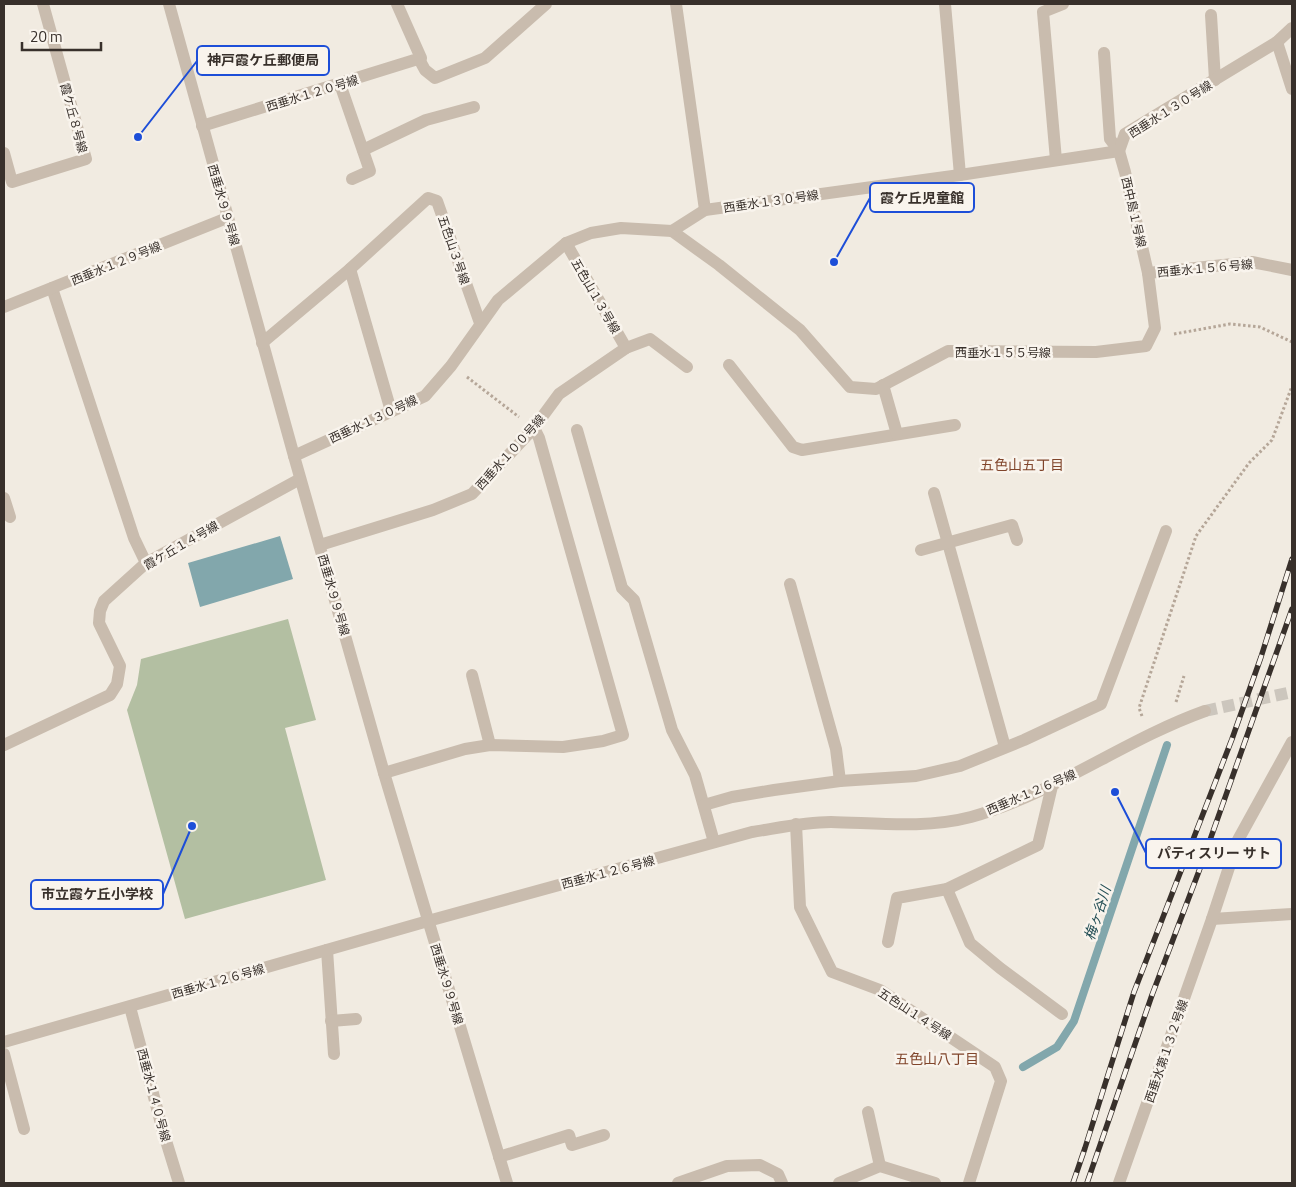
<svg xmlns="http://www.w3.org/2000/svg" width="1296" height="1187" font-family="'Titillium Web','Noto Sans JP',sans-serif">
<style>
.green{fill:#b3bfa2}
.water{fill:#82a7ac}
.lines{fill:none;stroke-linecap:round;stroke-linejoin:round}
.stream{stroke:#82a7ac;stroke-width:8}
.minor-tunnel{stroke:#ccc6bd;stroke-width:12;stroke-dasharray:12 6;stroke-linecap:butt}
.path{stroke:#b5a698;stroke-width:3;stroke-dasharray:2.5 2.5;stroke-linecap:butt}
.minor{stroke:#c9bcae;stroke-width:12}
.rail-casing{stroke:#38302b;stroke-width:5.5}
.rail{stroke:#f9f4ed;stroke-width:4;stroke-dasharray:11;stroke-linecap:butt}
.labels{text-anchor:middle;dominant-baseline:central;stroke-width:5;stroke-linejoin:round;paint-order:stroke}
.street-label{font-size:12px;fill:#38302b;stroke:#f9f4ed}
.neighbourhood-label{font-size:14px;fill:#80452b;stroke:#f9f4ed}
.water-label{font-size:14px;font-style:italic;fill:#244f56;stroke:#f9f4ed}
.leader{fill:none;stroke:#1d4ed8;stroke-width:2}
.callout-dot{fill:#1d4ed8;stroke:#f9f4ed;stroke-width:2}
.callout{fill:#f9f4ed;stroke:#1d4ed8;stroke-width:2}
.callout-label{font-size:14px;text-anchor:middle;font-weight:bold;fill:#38302b}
</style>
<rect width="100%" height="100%" fill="#f1ebe1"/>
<path class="green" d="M 288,619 L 316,720 L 285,728 L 326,880 L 185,919 L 127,710 L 137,685 L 141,659 Z"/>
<path class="water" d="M 280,536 L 293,579 L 200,607 L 188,563 Z"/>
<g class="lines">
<path class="stream" d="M 1023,1067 L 1057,1047 L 1074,1021 L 1167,745"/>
<path class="minor-tunnel" d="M 1205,711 L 1292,692"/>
<g class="path">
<path d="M 1174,334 L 1230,324 L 1260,327 L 1292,342"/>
<path d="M 467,377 L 519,417"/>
<path d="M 1176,702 L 1184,676"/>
<path d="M 1142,716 L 1139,708 L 1196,536 L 1249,463 L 1272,440 L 1292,386"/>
</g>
<g class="minor">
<path d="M 169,4 L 294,456 L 384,773 L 507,1183"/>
<path d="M 676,4 L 705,210"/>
<path d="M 945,4 L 960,175"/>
<path d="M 1211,15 L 1215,80"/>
<path d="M 1277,42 L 1292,89"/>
<path d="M 419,59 L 425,70 L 435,78 L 485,58 L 546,4"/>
<path d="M 340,84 L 370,171 L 352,179"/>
<path d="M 202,126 L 421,58 L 397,4"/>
<path d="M 363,150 L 426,120 L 474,107"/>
<path d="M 4,153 L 12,182 L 86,159 L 43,4"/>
<path d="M 1056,160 L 1043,12 L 1063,4"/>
<path d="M 672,231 L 719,265 L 800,330 L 850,387 L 876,389 L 948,351 L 1096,352 L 1146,346 L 1155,328 L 1148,273 L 1125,172 L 1119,151 L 1110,139 L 1104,53"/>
<path d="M 566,243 L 626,348"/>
<path d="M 350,269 L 391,411"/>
<path d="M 1148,273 L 1252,262 L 1292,270"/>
<path d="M 52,288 L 134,538 L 146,563"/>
<path d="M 4,307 L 227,218"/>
<path d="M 262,343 L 350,269 L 428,198 L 437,201 L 480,323"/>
<path d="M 729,365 L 793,447 L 802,450 L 955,425"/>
<path d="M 883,385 L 897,434"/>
<path d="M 577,430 L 622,588 L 634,600 L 672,730 L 695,775 L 714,842"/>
<path d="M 294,456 L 425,396 L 451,366 L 498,300 L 566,243 L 591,233 L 621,228 L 672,231 L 705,210 L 960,175 L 1119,151 L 1125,134 L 1277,42 L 1292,28"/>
<path d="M 934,493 L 1005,747"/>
<path d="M 4,498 L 10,517"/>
<path d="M 320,545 L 433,510 L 472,494 L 534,428 L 559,394 L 626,348 L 650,339 L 687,367"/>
<path d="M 921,550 L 1012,525 L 1017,540"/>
<path d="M 790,584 L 836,749 L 840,781"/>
<path d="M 472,675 L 490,745"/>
<path d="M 4,745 L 110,695 L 117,684 L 120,666 L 99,623 L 100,611 L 104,601 L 146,563 L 300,479"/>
<path d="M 384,773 L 465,749 L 490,745 L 563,747 L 603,741 L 623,735 L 539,438 L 534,428"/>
<path d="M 704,805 L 732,797 L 774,790 L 840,781 L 916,776 L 960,766 L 1024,740 L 1101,704 L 1166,531"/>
<path d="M 796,824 L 800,907 L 832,972 L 880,990 L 995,1067 L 1001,1081 L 969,1183"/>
<path d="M 947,889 L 970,943 L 1000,968 L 1062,1014"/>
<path d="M 1212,919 L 1292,914"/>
<path d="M 888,942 L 897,898 L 947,889 L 1038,845 L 1052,786"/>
<path d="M 327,950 L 334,1054"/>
<path d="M 130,1007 L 163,1131 L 179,1183"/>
<path d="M 331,1021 L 356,1019"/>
<path d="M 4,1042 L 428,921 L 752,832 C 778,828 804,822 831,822 C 877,823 925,829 971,817 C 1054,794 1124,740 1205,711"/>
<path d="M 4,1054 L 24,1129"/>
<path d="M 868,1112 L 880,1166"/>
<path d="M 499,1157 L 569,1135 L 572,1145 L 604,1135"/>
<path d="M 678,1183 L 727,1166 L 760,1165 L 778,1174 L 782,1183"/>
<path d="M 839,1183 L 880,1166 L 935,1183"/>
<path d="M 1119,1183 L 1212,919 L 1238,840 L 1292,742"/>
</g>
<g class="rail-casing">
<g id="rail">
<path d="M 1073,1183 L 1085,1148 L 1134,992 L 1232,739 L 1261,657 L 1292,559"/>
<path d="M 1087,1183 L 1152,995 L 1199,871 L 1292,609"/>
</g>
</g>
<use href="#rail" class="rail"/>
</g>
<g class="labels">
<g class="street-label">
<text transform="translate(312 93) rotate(-17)">西垂水１２０号線</text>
<text transform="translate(1170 109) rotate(-32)">西垂水１３０号線</text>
<text transform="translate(74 118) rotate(75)">霞ケ丘８号線</text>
<text transform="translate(771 201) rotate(-8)">西垂水１３０号線</text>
<text transform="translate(224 205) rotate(74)">西垂水９９号線</text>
<text transform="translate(1134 212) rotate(77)">西中島１号線</text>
<text transform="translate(454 250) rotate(71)">五色山３号線</text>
<text transform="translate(116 263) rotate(-22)">西垂水１２９号線</text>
<text transform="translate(1205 268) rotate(-5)">西垂水１５６号線</text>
<text transform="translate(596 296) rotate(60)">五色山１３号線</text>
<text x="1003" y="352">西垂水１５５号線</text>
<text transform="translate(373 419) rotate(-25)">西垂水１３０号線</text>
<text transform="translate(510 452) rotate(-48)">西垂水１００号線</text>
<text transform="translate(181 545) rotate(-30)">霞ケ丘１４号線</text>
<text transform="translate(334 595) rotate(74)">西垂水９９号線</text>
<text transform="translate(1031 792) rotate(-23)">西垂水１２６号線</text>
<text transform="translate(608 872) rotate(-15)">西垂水１２６号線</text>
<text transform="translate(218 981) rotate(-16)">西垂水１２６号線</text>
<text transform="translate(447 984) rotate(73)">西垂水９９号線</text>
<text transform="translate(915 1014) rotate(33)">五色山１４号線</text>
<text transform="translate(1166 1051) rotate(-71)">西垂水第１３２号線</text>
<text transform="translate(154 1095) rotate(75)">西垂水１４０号線</text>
</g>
<g class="neighbourhood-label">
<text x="1022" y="464">五色山五丁目</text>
<text x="937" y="1058">五色山八丁目</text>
</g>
<g class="water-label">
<text transform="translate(1097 913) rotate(-72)">梅ヶ谷川</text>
</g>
</g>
<path class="leader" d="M138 137L197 61M834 262L870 198M1115 792L1146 853M192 826L163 894"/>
<g class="callout-dot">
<circle cx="138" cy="137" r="5"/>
<circle cx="834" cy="262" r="5"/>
<circle cx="1115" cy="792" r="5"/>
<circle cx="192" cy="826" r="5"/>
</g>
<g class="callout">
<rect x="197" y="46" width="132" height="29" rx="5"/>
<rect x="870" y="183" width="104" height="29" rx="5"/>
<rect x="1146" y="839" width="135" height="29" rx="5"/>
<rect x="31" y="880" width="132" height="29" rx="5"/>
</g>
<g class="callout-label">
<text x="263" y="65">神戸霞ケ丘郵便局</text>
<text x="922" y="203">霞ケ丘児童館</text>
<text x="1214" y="858">パティスリー サト</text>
<text x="97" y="899">市立霞ケ丘小学校</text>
</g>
<rect width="1296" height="1187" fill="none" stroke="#38302b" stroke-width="10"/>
<path d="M22 42v8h79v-8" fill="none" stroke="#38302b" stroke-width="2.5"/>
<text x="30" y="42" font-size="15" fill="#38302b" stroke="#f9f4ed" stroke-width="4" paint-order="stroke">20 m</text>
</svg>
